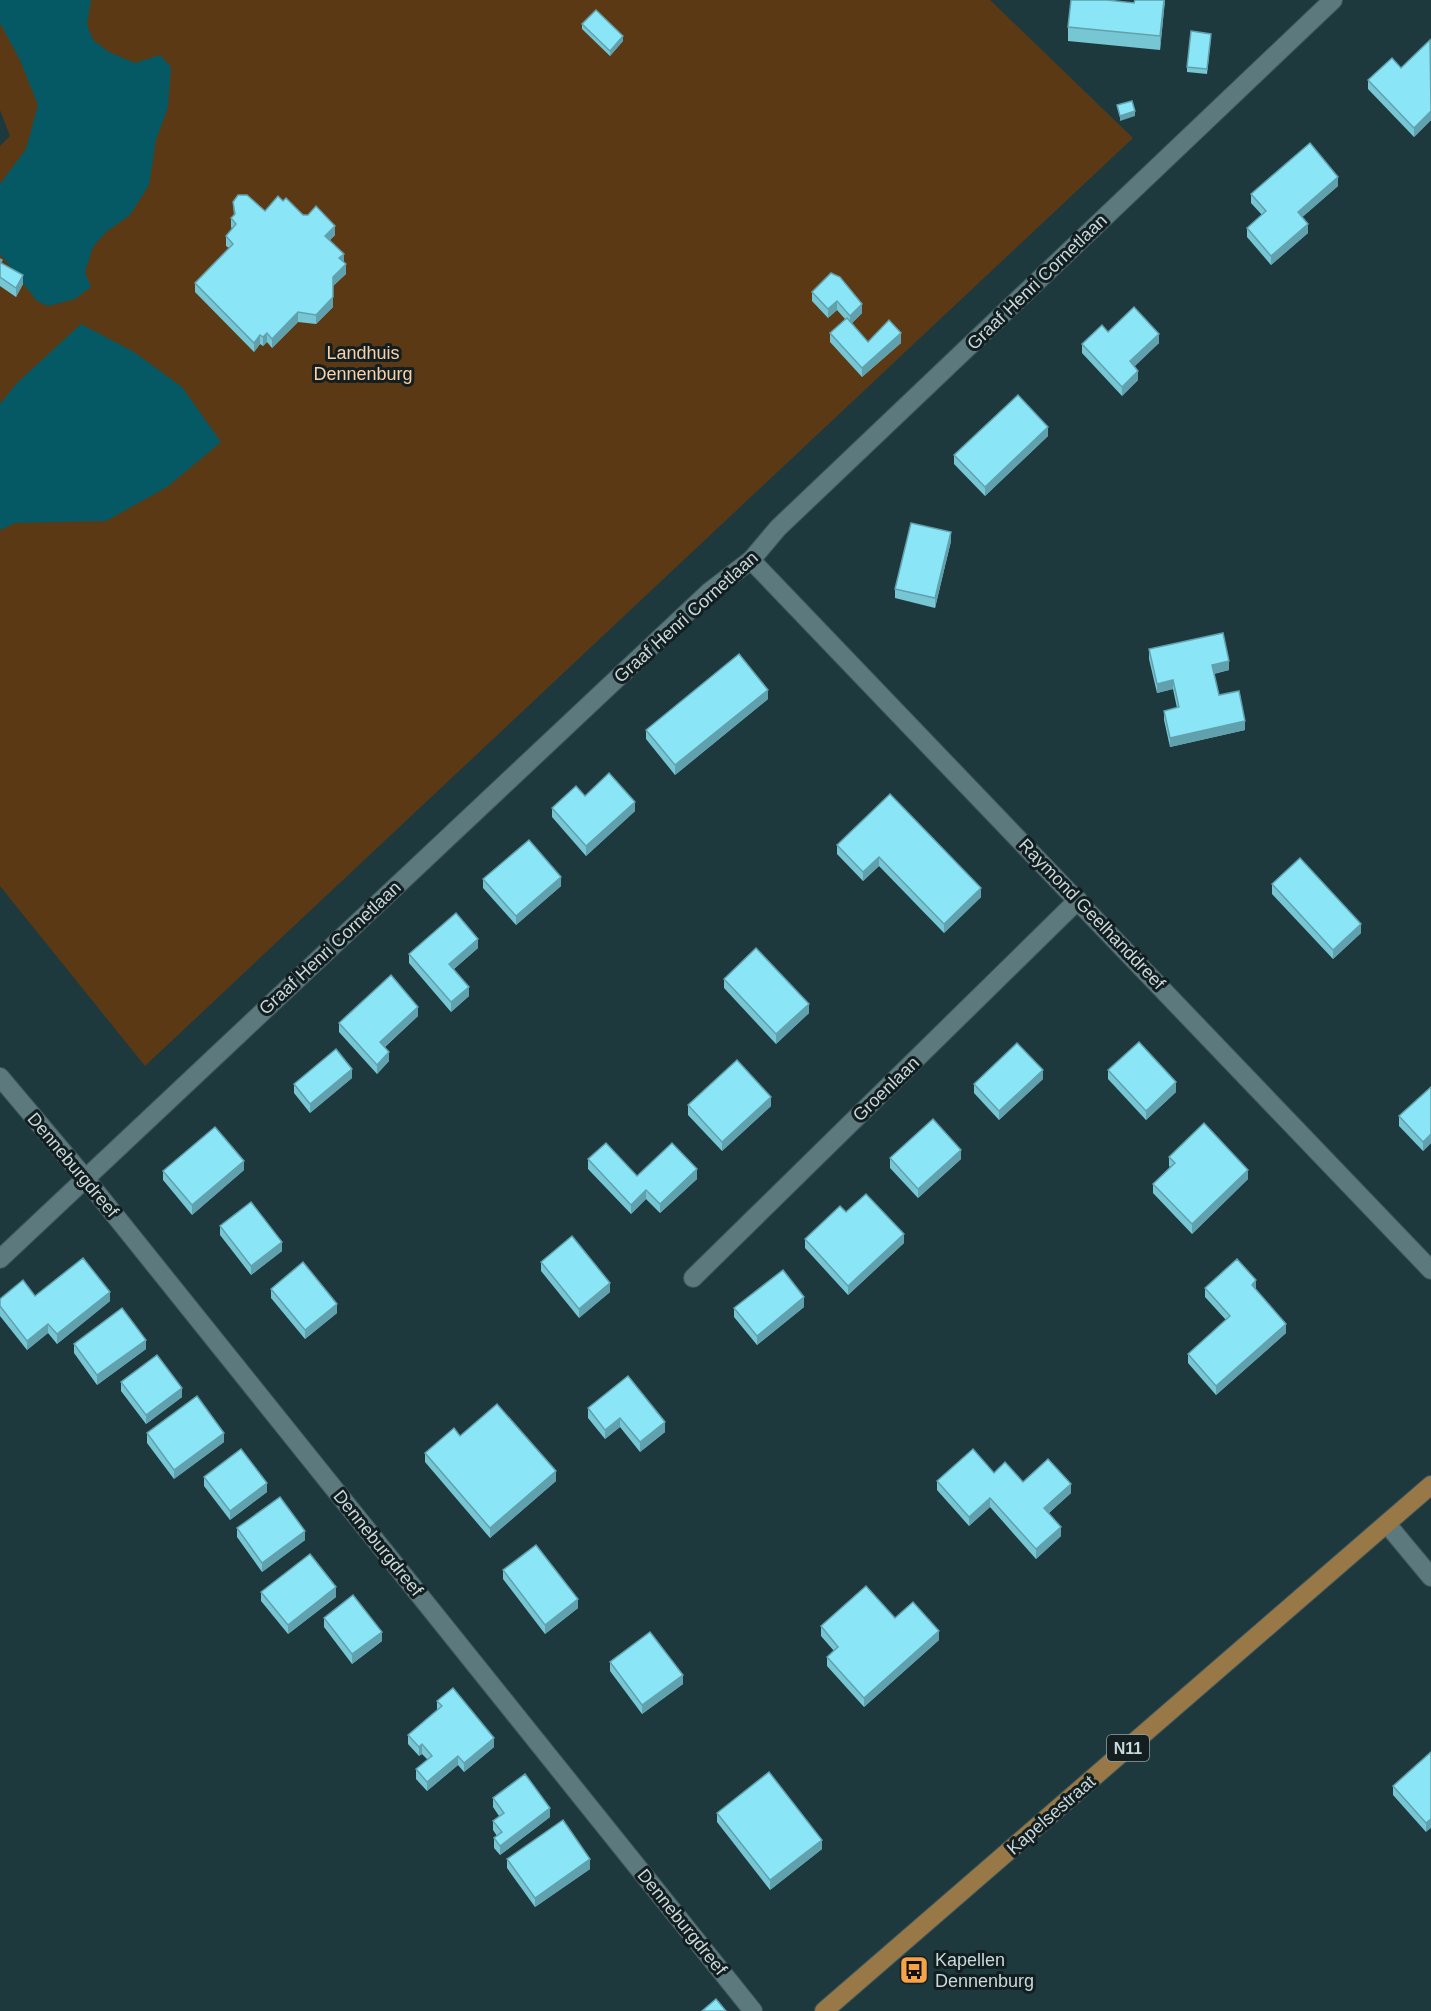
<svg xmlns="http://www.w3.org/2000/svg" width="1431" height="2011" font-family="Helvetica,sans-serif">
<style>
.green{fill:#5a3914}
.water{fill:#055965}
.lines{fill:none;stroke-linecap:round;stroke-linejoin:round}
.street-casing{stroke:#3f575b;stroke-width:20}
.primary-casing{stroke:#3f575b;stroke-width:20}
.street{stroke:#5c797e;stroke-width:18}
.primary{stroke:#987847;stroke-width:18}
.wall{fill:#77c6d4}
.shaded-wall{fill:#61a1ad}
.building{fill:#8ae6f7;stroke:#61a1ad;stroke-width:1.5}
.labels{text-anchor:middle;dominant-baseline:central;stroke-width:6;stroke-linejoin:round;paint-order:stroke}
.shield{fill:#121e20;stroke:#91a0a3;stroke-width:1.5}
.shield-label{font-size:16px;font-weight:bold;fill:#c8d8db}
.street-label{font-size:18px;fill:#c8d8db;stroke:#121e20}
.park-label{font-size:18px;fill:#fcd1a8;stroke:#121e20}
.poi-label{font-size:18px;fill:#c8d8db;stroke:#121e20;text-anchor:start}
</style>
<rect width="100%" height="100%" fill="#1e393e"/>
<path class="green" d="M 0,0 L 990,0 L 1133,138 L 145,1066 L 0,886 L 0,146 L 10,136 L 0,110 Z"/>
<g class="water">
<path d="M 0,0 L 91,0 L 87,24 L 93,40 L 109,52 L 135,63 L 160,55 L 171,67 L 168,107 L 156,140 L 149,185 L 130,215 L 106,232 L 93,247 L 85,272 L 91,287 L 75,299 L 48,306 L 37,301 L 0,254 L 0,184 L 26,149 L 38,105 L 20,60 L 0,23 Z"/>
<path d="M 81,324 L 134,352 L 182,387 L 221,442 L 167,487 L 106,521 L 15,523 L 0,530 L 0,404 L 17,383 Z"/>
</g>
<g class="lines">
<g class="street-casing">
<g id="street">
<path d="M 751,560 L 1431,1270"/>
<path d="M 0,1077 L 85,1178 L 753,2011"/>
<path d="M 0,1259 L 709,592 L 751,560 L 778,528 L 1333,0"/>
<path d="M 693,1278 L 1078,900"/>
<path d="M 1387,1524 L 1431,1577"/>
</g>
</g>
<g class="primary-casing">
<path id="primary" d="M 824,2011 L 1431,1485"/>
</g>
<use href="#street" class="street"/>
<use href="#primary" class="primary"/>
</g>
<g class="wall">
<path d="M 1165,0 L 1160,50 L 1068,41 L 1068,27 L 1134,3 Z"/>
<path d="M 582,24 L 623,41 L 610,56 L 582,29 Z"/>
<path d="M 1211,38 L 1207,74 L 1187,72 L 1187,67 Z"/>
<path d="M 1431,40 L 1431,120 L 1414,137 L 1368,89 L 1368,80 L 1401,68 Z"/>
<path d="M 1338,186 L 1302,217 L 1308,233 L 1271,265 L 1247,237 L 1247,228 L 1262,215 L 1251,203 L 1251,194 Z"/>
<path d="M 283,201 L 335,235 L 330,240 L 344,263 L 346,274 L 333,286 L 333,307 L 316,324 L 298,322 L 272,348 L 267,342 L 263,346 L 260,344 L 254,352 L 195,292 L 195,283 L 229,248 L 226,246 L 226,236 L 232,229 L 231,227 L 231,218 L 234,216 L 233,202 L 265,211 Z"/>
<path d="M 0,259 L 2,264 L 23,284 L 16,297 L 0,286 Z"/>
<path d="M 831,273 L 862,313 L 852,323 L 868,342 L 901,343 L 862,377 L 830,342 L 830,333 L 845,319 L 837,310 L 828,318 L 812,301 L 812,292 Z"/>
<path d="M 1108,332 L 1159,343 L 1134,366 L 1138,380 L 1122,396 L 1082,353 L 1082,344 Z"/>
<path d="M 1048,436 L 985,496 L 954,464 L 954,455 Z"/>
<path d="M 951,541 L 935,608 L 895,598 L 895,589 Z"/>
<path d="M 1149,649 L 1229,670 L 1214,674 L 1219,695 L 1245,730 L 1170,747 L 1164,720 L 1164,711 L 1177,708 L 1173,689 L 1157,693 L 1149,659 Z"/>
<path d="M 768,699 L 675,775 L 646,739 L 646,730 Z"/>
<path d="M 890,794 L 981,897 L 944,933 L 879,866 L 863,881 L 837,854 L 837,845 Z"/>
<path d="M 585,796 L 635,811 L 586,856 L 552,817 L 552,808 Z"/>
<path d="M 483,879 L 561,886 L 516,925 L 483,888 Z"/>
<path d="M 1272,884 L 1361,933 L 1333,959 L 1272,894 Z"/>
<path d="M 478,948 L 454,969 L 469,996 L 451,1012 L 409,963 L 409,954 Z"/>
<path d="M 724,979 L 809,1013 L 776,1044 L 724,988 Z"/>
<path d="M 418,1016 L 385,1047 L 389,1061 L 377,1074 L 339,1032 L 339,1023 Z"/>
<path d="M 1108,1070 L 1176,1092 L 1146,1120 L 1108,1079 Z"/>
<path d="M 352,1078 L 310,1113 L 294,1093 L 294,1084 Z"/>
<path d="M 1043,1079 L 999,1120 L 974,1093 L 974,1084 Z"/>
<path d="M 1431,1087 L 1431,1143 L 1423,1151 L 1399,1126 L 1399,1116 Z"/>
<path d="M 688,1105 L 771,1106 L 722,1151 L 688,1115 Z"/>
<path d="M 1169,1157 L 1248,1179 L 1192,1234 L 1153,1193 L 1153,1184 L 1170,1167 L 1169,1166 Z"/>
<path d="M 890,1158 L 961,1159 L 918,1198 L 890,1168 Z"/>
<path d="M 588,1159 L 637,1176 L 697,1179 L 660,1213 L 646,1199 L 631,1214 L 588,1169 Z"/>
<path d="M 244,1170 L 192,1215 L 163,1180 L 163,1171 Z"/>
<path d="M 846,1212 L 904,1243 L 848,1295 L 805,1248 L 805,1239 Z"/>
<path d="M 220,1226 L 282,1251 L 251,1275 L 220,1235 Z"/>
<path d="M 541,1262 L 610,1292 L 579,1318 L 541,1271 Z"/>
<path d="M 1205,1288 L 1256,1290 L 1286,1333 L 1216,1395 L 1188,1363 L 1188,1354 L 1226,1320 L 1205,1297 Z"/>
<path d="M 271,1289 L 337,1313 L 305,1339 L 271,1298 Z"/>
<path d="M 35,1296 L 110,1301 L 57,1344 L 48,1333 L 27,1350 L 0,1316 L 0,1299 Z"/>
<path d="M 804,1307 L 757,1345 L 734,1317 L 734,1308 Z"/>
<path d="M 74,1344 L 146,1349 L 97,1385 L 74,1353 Z"/>
<path d="M 121,1382 L 182,1397 L 146,1424 L 121,1391 Z"/>
<path d="M 588,1408 L 665,1432 L 640,1452 L 620,1427 L 605,1439 L 588,1418 Z"/>
<path d="M 147,1433 L 224,1442 L 174,1479 L 147,1443 Z"/>
<path d="M 460,1436 L 556,1481 L 490,1538 L 425,1462 L 425,1453 Z"/>
<path d="M 994,1473 L 1023,1482 L 1071,1493 L 1049,1513 L 1061,1536 L 1036,1559 L 990,1507 L 969,1526 L 937,1490 L 937,1481 Z"/>
<path d="M 204,1477 L 267,1492 L 230,1520 L 204,1486 Z"/>
<path d="M 237,1528 L 305,1540 L 262,1572 L 237,1537 Z"/>
<path d="M 503,1570 L 578,1608 L 545,1634 L 503,1579 Z"/>
<path d="M 261,1592 L 336,1597 L 288,1634 L 261,1601 Z"/>
<path d="M 324,1618 L 382,1641 L 352,1664 L 324,1627 Z"/>
<path d="M 895,1618 L 939,1640 L 864,1707 L 827,1666 L 827,1657 L 834,1651 L 821,1636 L 821,1626 Z"/>
<path d="M 610,1662 L 683,1684 L 642,1714 L 610,1671 Z"/>
<path d="M 437,1701 L 494,1747 L 464,1772 L 458,1765 L 427,1791 L 416,1779 L 416,1769 L 428,1760 L 422,1754 L 419,1756 L 408,1744 L 408,1735 L 437,1710 Z"/>
<path d="M 1431,1752 L 1426,1832 L 1393,1795 L 1393,1786 Z"/>
<path d="M 493,1798 L 550,1817 L 500,1855 L 494,1848 L 494,1838 L 497,1836 L 493,1830 L 493,1821 L 499,1816 L 493,1807 Z"/>
<path d="M 717,1813 L 822,1849 L 770,1890 L 717,1822 Z"/>
<path d="M 507,1859 L 590,1869 L 535,1907 L 507,1868 Z"/>
</g>
<g class="shaded-wall">
<path d="M 1164,0 L 1165,0 L 1160,50 L 1160,36 Z"/>
<path d="M 623,36 L 623,41 L 610,56 L 610,51 Z"/>
<path d="M 1135,111 L 1135,116 L 1120,121 L 1120,116 Z"/>
<path d="M 1431,111 L 1431,120 L 1414,137 L 1414,128 Z"/>
<path d="M 1338,177 L 1338,186 L 1298,221 L 1298,212 Z"/>
<path d="M 1308,224 L 1308,233 L 1271,265 L 1271,256 Z"/>
<path d="M 335,226 L 335,235 L 325,245 L 325,236 Z"/>
<path d="M 344,254 L 344,263 L 339,258 Z"/>
<path d="M 346,264 L 346,274 L 333,286 L 333,277 Z"/>
<path d="M 23,275 L 23,284 L 16,297 L 16,288 Z"/>
<path d="M 333,297 L 333,307 L 316,324 L 316,315 Z"/>
<path d="M 837,301 L 837,310 L 828,318 L 828,309 Z"/>
<path d="M 862,304 L 862,313 L 850,325 L 850,316 Z"/>
<path d="M 298,312 L 298,322 L 272,348 L 272,339 Z"/>
<path d="M 267,333 L 267,342 L 263,346 L 263,337 Z"/>
<path d="M 901,333 L 901,343 L 862,377 L 862,368 Z"/>
<path d="M 1159,334 L 1159,343 L 1130,371 L 1130,361 Z"/>
<path d="M 260,335 L 260,344 L 254,352 L 254,343 Z"/>
<path d="M 1138,371 L 1138,380 L 1122,396 L 1122,387 Z"/>
<path d="M 1048,427 L 1048,436 L 985,496 L 985,487 Z"/>
<path d="M 951,532 L 951,541 L 935,608 L 935,598 Z"/>
<path d="M 1229,661 L 1229,670 L 1212,674 L 1212,665 Z"/>
<path d="M 1173,680 L 1173,689 L 1157,693 L 1157,684 Z"/>
<path d="M 768,690 L 768,699 L 675,775 L 675,765 Z"/>
<path d="M 1245,721 L 1245,730 L 1170,747 L 1170,738 Z"/>
<path d="M 635,802 L 635,811 L 586,856 L 586,846 Z"/>
<path d="M 879,857 L 879,866 L 863,881 L 863,872 Z"/>
<path d="M 561,877 L 561,886 L 516,925 L 516,916 Z"/>
<path d="M 981,888 L 981,897 L 944,933 L 944,924 Z"/>
<path d="M 1361,924 L 1361,933 L 1333,959 L 1333,950 Z"/>
<path d="M 478,939 L 478,948 L 449,973 L 449,964 Z"/>
<path d="M 469,987 L 469,996 L 451,1012 L 451,1002 Z"/>
<path d="M 809,1004 L 809,1013 L 776,1044 L 776,1034 Z"/>
<path d="M 418,1007 L 418,1016 L 380,1051 L 380,1042 Z"/>
<path d="M 389,1052 L 389,1061 L 377,1074 L 377,1065 Z"/>
<path d="M 352,1069 L 352,1078 L 310,1113 L 310,1104 Z"/>
<path d="M 1043,1070 L 1043,1079 L 999,1120 L 999,1111 Z"/>
<path d="M 1176,1082 L 1176,1092 L 1146,1120 L 1146,1111 Z"/>
<path d="M 771,1097 L 771,1106 L 722,1151 L 722,1142 Z"/>
<path d="M 1431,1134 L 1431,1143 L 1423,1151 L 1423,1142 Z"/>
<path d="M 961,1150 L 961,1159 L 918,1198 L 918,1189 Z"/>
<path d="M 244,1161 L 244,1170 L 192,1215 L 192,1205 Z"/>
<path d="M 697,1169 L 697,1179 L 660,1213 L 660,1204 Z"/>
<path d="M 1248,1170 L 1248,1179 L 1192,1234 L 1192,1224 Z"/>
<path d="M 646,1190 L 646,1199 L 631,1214 L 631,1205 Z"/>
<path d="M 904,1234 L 904,1243 L 848,1295 L 848,1286 Z"/>
<path d="M 282,1242 L 282,1251 L 251,1275 L 251,1266 Z"/>
<path d="M 1256,1280 L 1256,1290 L 1252,1285 Z"/>
<path d="M 610,1283 L 610,1292 L 579,1318 L 579,1309 Z"/>
<path d="M 110,1292 L 110,1301 L 57,1344 L 57,1334 Z"/>
<path d="M 804,1297 L 804,1307 L 757,1345 L 757,1336 Z"/>
<path d="M 337,1304 L 337,1313 L 305,1339 L 305,1330 Z"/>
<path d="M 48,1324 L 48,1333 L 27,1350 L 27,1341 Z"/>
<path d="M 1286,1324 L 1286,1333 L 1216,1395 L 1216,1386 Z"/>
<path d="M 146,1340 L 146,1349 L 97,1385 L 97,1375 Z"/>
<path d="M 182,1388 L 182,1397 L 146,1424 L 146,1415 Z"/>
<path d="M 620,1418 L 620,1427 L 605,1439 L 605,1430 Z"/>
<path d="M 665,1422 L 665,1432 L 640,1452 L 640,1442 Z"/>
<path d="M 224,1433 L 224,1442 L 174,1479 L 174,1470 Z"/>
<path d="M 556,1471 L 556,1481 L 490,1538 L 490,1528 Z"/>
<path d="M 267,1483 L 267,1492 L 230,1520 L 230,1511 Z"/>
<path d="M 1071,1484 L 1071,1493 L 1044,1517 L 1044,1508 Z"/>
<path d="M 990,1498 L 990,1507 L 969,1526 L 969,1517 Z"/>
<path d="M 1061,1527 L 1061,1536 L 1036,1559 L 1036,1549 Z"/>
<path d="M 305,1531 L 305,1540 L 262,1572 L 262,1563 Z"/>
<path d="M 336,1587 L 336,1597 L 288,1634 L 288,1625 Z"/>
<path d="M 578,1599 L 578,1608 L 545,1634 L 545,1625 Z"/>
<path d="M 939,1631 L 939,1640 L 864,1707 L 864,1698 Z"/>
<path d="M 382,1632 L 382,1641 L 352,1664 L 352,1654 Z"/>
<path d="M 683,1675 L 683,1684 L 642,1714 L 642,1705 Z"/>
<path d="M 494,1738 L 494,1747 L 464,1772 L 464,1763 Z"/>
<path d="M 422,1744 L 422,1754 L 419,1756 L 419,1747 Z"/>
<path d="M 458,1756 L 458,1765 L 427,1791 L 427,1782 Z"/>
<path d="M 550,1808 L 550,1817 L 500,1855 L 500,1846 Z"/>
<path d="M 1431,1819 L 1431,1828 L 1426,1832 L 1426,1823 Z"/>
<path d="M 822,1840 L 822,1849 L 770,1890 L 770,1880 Z"/>
<path d="M 590,1859 L 590,1869 L 535,1907 L 535,1898 Z"/>
</g>
<g class="building">
<path d="M 1071,0 L 1107,0 L 1134,3 L 1135,0 L 1164,0 L 1160,36 L 1068,27 Z"/>
<path d="M 596,10 L 623,36 L 610,51 L 582,24 Z"/>
<path d="M 1191,31 L 1211,34 L 1207,69 L 1187,67 Z"/>
<path d="M 1430,40 L 1431,111 L 1414,128 L 1368,80 L 1392,58 L 1401,68 Z"/>
<path d="M 1132,101 L 1135,111 L 1120,116 L 1117,105 Z"/>
<path d="M 1310,143 L 1338,177 L 1298,212 L 1308,224 L 1271,256 L 1247,228 L 1266,211 L 1251,194 Z"/>
<path d="M 238,195 L 247,195 L 265,211 L 278,196 L 283,201 L 286,198 L 303,215 L 308,215 L 316,206 L 335,226 L 325,236 L 344,254 L 339,258 L 346,264 L 333,277 L 333,297 L 316,315 L 298,312 L 272,339 L 267,333 L 263,337 L 260,335 L 254,343 L 195,283 L 233,244 L 226,236 L 236,224 L 231,218 L 235,214 L 233,202 Z"/>
<path d="M 0,259 L 2,260 L 1,263 L 23,275 L 16,288 L 0,277 Z"/>
<path d="M 831,273 L 840,277 L 862,304 L 850,316 L 837,301 L 828,309 L 812,292 Z"/>
<path d="M 1134,307 L 1159,334 L 1130,361 L 1138,371 L 1122,387 L 1082,344 L 1102,325 L 1108,332 Z"/>
<path d="M 847,318 L 868,342 L 889,320 L 901,333 L 862,368 L 830,333 Z"/>
<path d="M 1018,395 L 1048,427 L 985,487 L 954,455 Z"/>
<path d="M 911,523 L 951,532 L 935,598 L 895,589 Z"/>
<path d="M 1223,633 L 1229,661 L 1212,665 L 1219,695 L 1239,691 L 1245,721 L 1170,738 L 1164,711 L 1179,707 L 1173,680 L 1157,684 L 1149,649 Z"/>
<path d="M 739,654 L 768,690 L 675,765 L 646,730 Z"/>
<path d="M 609,773 L 635,802 L 586,846 L 552,808 L 576,786 L 585,796 Z"/>
<path d="M 890,794 L 981,888 L 944,924 L 879,857 L 863,872 L 837,845 Z"/>
<path d="M 529,840 L 561,877 L 516,916 L 483,879 Z"/>
<path d="M 1300,858 L 1361,924 L 1333,950 L 1272,884 Z"/>
<path d="M 456,913 L 478,939 L 449,964 L 469,987 L 451,1002 L 409,954 Z"/>
<path d="M 756,948 L 809,1004 L 776,1034 L 724,979 Z"/>
<path d="M 391,975 L 418,1007 L 380,1042 L 389,1052 L 377,1065 L 339,1023 Z"/>
<path d="M 1139,1042 L 1176,1082 L 1146,1111 L 1108,1070 Z"/>
<path d="M 1017,1043 L 1043,1070 L 999,1111 L 974,1084 Z"/>
<path d="M 336,1049 L 352,1069 L 310,1104 L 294,1084 Z"/>
<path d="M 737,1060 L 771,1097 L 722,1142 L 688,1105 Z"/>
<path d="M 1431,1087 L 1431,1134 L 1423,1142 L 1399,1116 Z"/>
<path d="M 933,1119 L 961,1150 L 918,1189 L 890,1158 Z"/>
<path d="M 1204,1123 L 1248,1170 L 1192,1224 L 1153,1184 L 1175,1163 L 1169,1157 Z"/>
<path d="M 215,1127 L 244,1161 L 192,1205 L 163,1171 Z"/>
<path d="M 606,1143 L 637,1176 L 672,1143 L 697,1169 L 660,1204 L 646,1190 L 631,1205 L 588,1159 Z"/>
<path d="M 866,1194 L 904,1234 L 848,1286 L 805,1239 L 840,1206 L 846,1212 Z"/>
<path d="M 251,1202 L 282,1242 L 251,1266 L 220,1226 Z"/>
<path d="M 572,1236 L 610,1283 L 579,1309 L 541,1262 Z"/>
<path d="M 83,1258 L 110,1292 L 57,1334 L 48,1324 L 27,1341 L 0,1306 L 0,1299 L 23,1280 L 35,1296 Z"/>
<path d="M 1237,1259 L 1256,1280 L 1252,1285 L 1286,1324 L 1216,1386 L 1188,1354 L 1230,1316 L 1205,1288 Z"/>
<path d="M 303,1262 L 337,1304 L 305,1330 L 271,1289 Z"/>
<path d="M 783,1270 L 804,1297 L 757,1336 L 734,1308 Z"/>
<path d="M 122,1308 L 146,1340 L 97,1375 L 74,1344 Z"/>
<path d="M 157,1355 L 182,1388 L 146,1415 L 121,1382 Z"/>
<path d="M 628,1376 L 665,1422 L 640,1442 L 620,1418 L 605,1430 L 588,1408 Z"/>
<path d="M 197,1396 L 224,1433 L 174,1470 L 147,1433 Z"/>
<path d="M 497,1404 L 556,1471 L 490,1528 L 425,1453 L 454,1428 L 460,1436 Z"/>
<path d="M 241,1449 L 267,1483 L 230,1511 L 204,1477 Z"/>
<path d="M 973,1449 L 994,1473 L 1005,1462 L 1023,1482 L 1048,1459 L 1071,1484 L 1044,1508 L 1061,1527 L 1036,1549 L 990,1498 L 969,1517 L 937,1481 Z"/>
<path d="M 280,1497 L 305,1531 L 262,1563 L 237,1528 Z"/>
<path d="M 536,1545 L 578,1599 L 545,1625 L 503,1570 Z"/>
<path d="M 310,1554 L 336,1587 L 288,1625 L 261,1592 Z"/>
<path d="M 866,1586 L 895,1618 L 913,1602 L 939,1631 L 864,1698 L 827,1657 L 838,1647 L 821,1626 Z"/>
<path d="M 353,1595 L 382,1632 L 352,1654 L 324,1618 Z"/>
<path d="M 650,1632 L 683,1675 L 642,1705 L 610,1662 Z"/>
<path d="M 453,1688 L 494,1738 L 464,1763 L 458,1756 L 427,1782 L 416,1769 L 432,1756 L 422,1744 L 419,1747 L 408,1735 L 442,1706 L 437,1701 Z"/>
<path d="M 1431,1752 L 1431,1819 L 1426,1823 L 1393,1786 Z"/>
<path d="M 769,1772 L 822,1840 L 770,1880 L 717,1813 Z"/>
<path d="M 525,1774 L 550,1808 L 500,1846 L 494,1838 L 502,1832 L 493,1821 L 504,1813 L 493,1798 Z"/>
<path d="M 563,1820 L 590,1859 L 535,1898 L 507,1859 Z"/>
<path d="M 716,1999 L 726,2011 L 702,2011 Z"/>
</g>
<defs>
<g id="bus-square" transform="scale(1.5)"><rect x="-9" y="-9" width="18" height="18" rx="4" fill="#f6a247" stroke="#121e20"/><path d="M-5-6H5V4H4V6H2V4H-2V6H-4V4H-5ZM-3.5-4V0h7V-4ZM-3.5 1.2v1.5H-2V1.2ZM2 1.2v1.5H3.5V1.2Z" fill="#111"/></g>
</defs>
<g fill-rule="evenodd">
<use href="#bus-square" x="914" y="1970"/>
</g>
<g class="labels">
<rect class="shield" x="1107" y="1735" width="42" height="26" rx="4.5"/>
<g class="shield-label">
<text x="1128" y="1748">N11</text>
</g>
<g class="street-label">
<text transform="translate(1037 282) rotate(-44)">Graaf Henri Cornetlaan</text>
<text transform="translate(686 617) rotate(-42)">Graaf Henri Cornetlaan</text>
<text transform="translate(1092 914) rotate(46)">Raymond Geelhanddreef</text>
<text transform="translate(330 948) rotate(-43)">Graaf Henri Cornetlaan</text>
<text transform="translate(886 1089) rotate(-44)">Groenlaan</text>
<text transform="translate(73 1165) rotate(50)">Denneburgdreef</text>
<text transform="translate(378 1543) rotate(51)">Denneburgdreef</text>
<text transform="translate(1051 1815) rotate(-41)">Kapelsestraat</text>
<text transform="translate(682 1922) rotate(51)">Denneburgdreef</text>
</g>
<g class="park-label">
<text x="363" y="353">Landhuis<tspan x="363" dy="21">Dennenburg</tspan></text>
</g>
<g class="poi-label">
<text x="935" y="1960">Kapellen<tspan x="935" dy="21">Dennenburg</tspan></text>
</g>
</g>
</svg>
